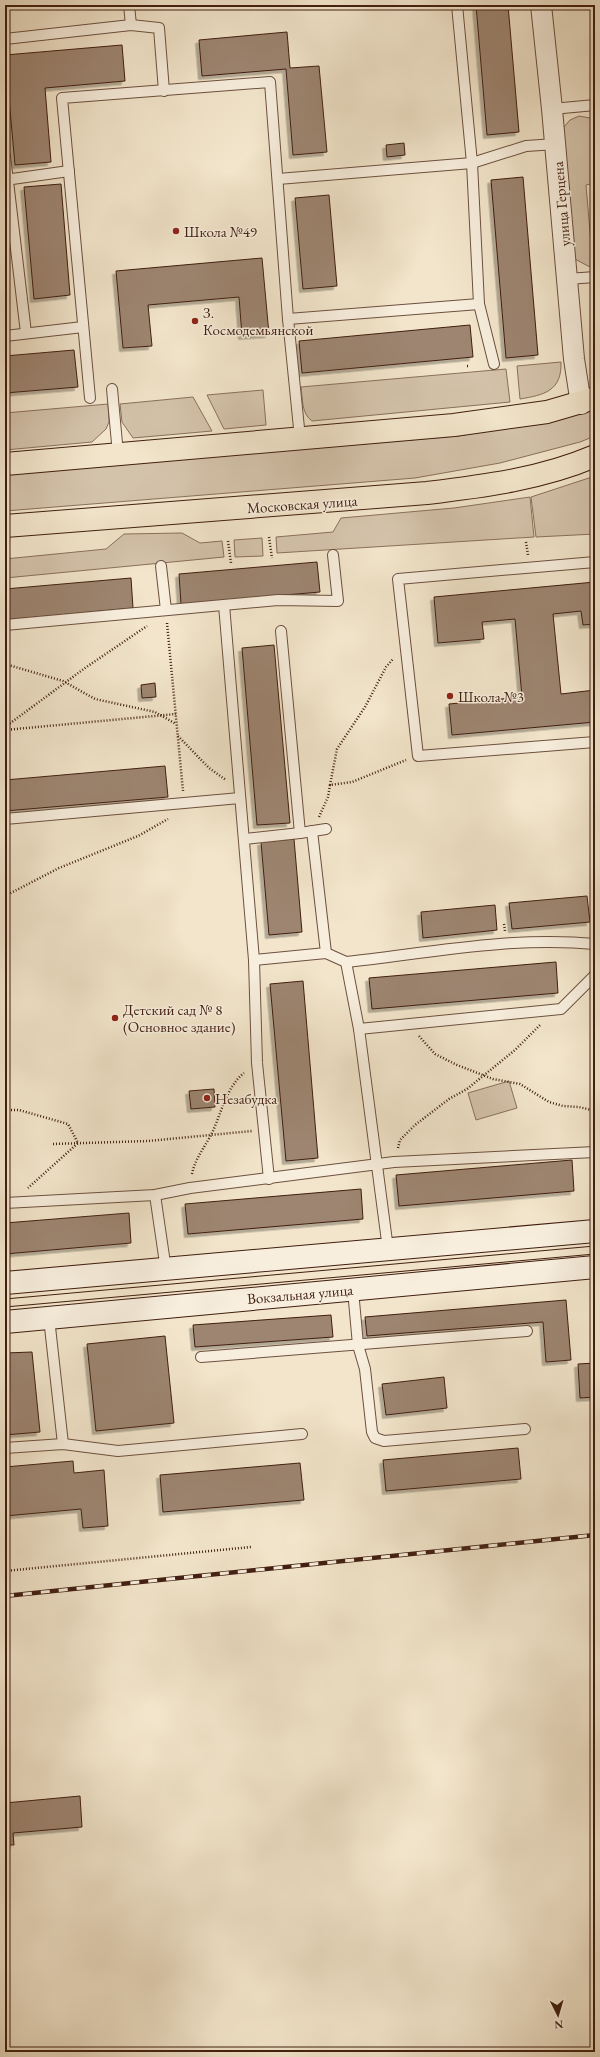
<svg xmlns="http://www.w3.org/2000/svg" width="600" height="2057" font-family="'EB Garamond',serif">
<style>
.green{fill:#d4c3ab;stroke:#8a705e}
.building{fill:#9d8571;stroke:#411e10;filter:url(#shadow)}
.lines{fill:none;stroke-linecap:round;stroke-linejoin:round}
.service-casing{stroke:#6d503f;stroke-width:12}
.minor-casing{stroke:#6d503f;stroke-width:22}
.secondary-casing{stroke:#411e10;stroke-width:24}
.primary-casing{stroke:#411e10;stroke-width:24}
.path{stroke:#411e10;stroke-width:2.5;stroke-dasharray:1 2;stroke-linecap:butt}
.service{stroke:#f7eedd;stroke-width:10}
.minor{stroke:#f7eedd;stroke-width:20}
.secondary{stroke:#f7eedd;stroke-width:22}
.primary{stroke:#f2e5cb;stroke-width:22}
.tram{stroke:#411e10;stroke-width:1}
.rail-casing{stroke:#411e10;stroke-width:4.5}
.rail{stroke:#f7eedd;stroke-width:3;stroke-dasharray:9;stroke-linecap:butt}
.poi-dot{fill:#8f2418;stroke:#f7eedd;stroke-width:1.5}
.labels{text-anchor:middle;dominant-baseline:central;stroke-width:3;stroke-linejoin:round;paint-order:stroke}
.street-label{font-size:15px;fill:#411e10;stroke:#f7eedd}
.poi-label{font-size:15px;fill:#411e10;stroke:#f7eedd;text-anchor:start}
</style>
<defs>
<filter id="shadow"><feDropShadow dx="-3.5" dy="3.5" stdDeviation="0" flood-color="#0004"/></filter>
</defs>
<rect width="100%" height="100%" fill="#f2e5cb"/>
<filter id="stains"><feTurbulence type="fractalNoise" baseFrequency=".005" numOctaves="4"/><feColorMatrix values="0 0 0 0 .2 0 0 0 0 .09 0 0 0 0 .02 0 0 0 .5 -.17"/></filter>
<radialGradient id="worn" r=".72"><stop offset=".6" stop-color="#630" stop-opacity="0"/><stop offset="1" stop-color="#630" stop-opacity=".3"/></radialGradient>
<g class="green">
<path d="M 579,116 L 590,118 L 595,122 L 595,183 L 586,185 L 593,267 L 588,266 L 573,258 L 563,128 L 570,120 Z"/>
<path d="M 561,362 C 562,391 544,395 520,399 L 517,366 Z"/>
<path d="M 506,369 L 510,402 L 312,421 C 301,413 303,399 301,387 Z"/>
<path d="M 263,390 L 266,425 L 224,429 L 207,395 Z"/>
<path d="M 193,397 L 212,431 L 133,438 L 122,422 L 120,404 Z"/>
<path d="M 108,404 L 109,422 L 106,429 L 92,442 L 5,450 L 5,413 Z"/>
<path d="M 595,409 L 595,436 L 580,442 L 500,463 L 415,478 L 5,511 L 5,474 L 458,436 L 533,424 Z"/>
<path d="M 595,476 L 595,534 L 536,537 L 531,497 Z"/>
<path d="M 530,497 L 534,537 L 277,553 L 276,537 L 333,532 L 341,518 L 454,508 Z"/>
<path d="M 182,533 L 200,543 L 222,541 L 224,557 L 5,578 L 5,559 L 106,549 L 124,534 Z"/>
<path d="M 262,538 L 263,556 L 235,557 L 234,540 Z"/>
<path d="M 509,1081 L 517,1108 L 476,1120 L 468,1093 Z"/>
</g>
<g class="building">
<path d="M 476,5 L 508,5 L 519,132 L 487,135 Z"/>
<path d="M 287,32 L 290,68 L 319,66 L 327,152 L 293,155 L 286,69 L 202,76 L 199,40 Z"/>
<path d="M 122,45 L 125,81 L 45,88 L 51,162 L 15,165 L 5,55 Z"/>
<path d="M 404,143 L 405,155 L 387,157 L 386,145 Z"/>
<path d="M 523,177 L 538,355 L 506,358 L 491,180 Z"/>
<path d="M 61,184 L 70,295 L 34,299 L 24,187 Z"/>
<path d="M 329,195 L 337,286 L 303,289 L 295,198 Z"/>
<path d="M 262,258 L 269,334 L 242,336 L 239,297 L 148,305 L 152,346 L 123,348 L 116,271 Z"/>
<path d="M 470,325 L 473,357 L 302,373 L 299,341 Z"/>
<path d="M 74,350 L 78,387 L 5,393 L 5,356 Z"/>
<path d="M 317,562 L 320,592 L 181,604 L 179,574 Z"/>
<path d="M 131,578 L 133,608 L 5,620 L 5,589 Z"/>
<path d="M 595,582 L 595,624 L 583,625 L 581,611 L 553,614 L 561,694 L 595,690 L 595,722 L 452,735 L 449,704 L 522,697 L 515,619 L 482,622 L 484,639 L 438,643 L 434,597 Z"/>
<path d="M 274,645 L 290,823 L 257,825 L 242,648 Z"/>
<path d="M 155,683 L 156,697 L 142,698 L 141,685 Z"/>
<path d="M 165,766 L 168,797 L 5,811 L 5,780 Z"/>
<path d="M 294,839 L 302,932 L 269,935 L 261,842 Z"/>
<path d="M 587,896 L 590,922 L 512,929 L 509,903 Z"/>
<path d="M 495,905 L 497,930 L 423,938 L 421,912 Z"/>
<path d="M 556,962 L 558,993 L 372,1009 L 369,978 Z"/>
<path d="M 303,981 L 318,1158 L 286,1161 L 270,984 Z"/>
<path d="M 214,1089 L 215,1107 L 191,1109 L 189,1091 Z"/>
<path d="M 572,1160 L 574,1191 L 399,1206 L 396,1175 Z"/>
<path d="M 361,1189 L 363,1219 L 188,1234 L 185,1204 Z"/>
<path d="M 129,1213 L 131,1243 L 5,1254 L 5,1223 Z"/>
<path d="M 566,1300 L 571,1360 L 546,1362 L 543,1322 L 367,1336 L 365,1317 Z"/>
<path d="M 331,1315 L 333,1337 L 195,1347 L 193,1325 Z"/>
<path d="M 165,1336 L 174,1423 L 96,1431 L 87,1344 Z"/>
<path d="M 32,1352 L 40,1432 L 5,1435 L 5,1353 Z"/>
<path d="M 595,1363 L 595,1397 L 580,1398 L 578,1364 Z"/>
<path d="M 444,1377 L 447,1408 L 386,1415 L 382,1384 Z"/>
<path d="M 518,1448 L 521,1479 L 386,1491 L 383,1460 Z"/>
<path d="M 73,1461 L 74,1473 L 104,1470 L 108,1526 L 83,1528 L 81,1509 L 5,1516 L 5,1467 Z"/>
<path d="M 300,1463 L 304,1500 L 163,1512 L 160,1475 Z"/>
<path d="M 80,1796 L 82,1827 L 13,1833 L 14,1845 L 5,1845 L 5,1803 Z"/>
</g>
<g class="lines">
<g class="service-casing">
<g id="service">
<path d="M 129,5 L 131,25"/>
<path d="M 457,5 L 472,163 L 479,304 L 494,364"/>
<path d="M 5,39 L 131,25 L 159,28 L 164,91"/>
<path d="M 552,109 L 595,105"/>
<path d="M 5,156 L 26,333"/>
<path d="M 278,179 L 472,163 L 526,146 L 556,144"/>
<path d="M 5,180 L 69,171"/>
<path d="M 568,279 L 595,277"/>
<path d="M 288,319 L 479,304"/>
<path d="M 5,336 L 83,327"/>
<path d="M 112,389 L 118,454"/>
<path d="M 90,398 L 62,98 L 270,82 L 288,319 L 300,438"/>
<path d="M 595,562 L 398,579 L 418,756 L 595,742"/>
<path d="M 161,566 L 166,610"/>
<path d="M 224,605 L 254,960 L 257,1063 L 269,1179"/>
<path d="M 5,625 L 278,600 L 338,601 L 333,555"/>
<path d="M 281,631 L 300,833"/>
<path d="M 5,819 L 240,798"/>
<path d="M 312,831 L 326,953"/>
<path d="M 245,839 L 300,833 L 326,829"/>
<path d="M 254,960 L 326,953 L 346,962 C 428,953 512,936 595,944"/>
<path d="M 346,962 L 359,1029 L 388,1249"/>
<path d="M 359,1029 L 561,1009 L 595,975"/>
<path d="M 155,1195 L 166,1270"/>
<path d="M 5,1203 L 155,1195 L 190,1188 L 394,1162 L 595,1152"/>
<path d="M 353,1290 L 358,1345 L 365,1369 L 372,1432 L 375,1438 L 384,1441 L 525,1429"/>
<path d="M 49,1318 L 63,1444"/>
<path d="M 201,1357 L 527,1331"/>
<path d="M 5,1448 L 63,1444 L 118,1451 L 302,1434"/>
</g>
</g>
<g class="minor-casing">
<path id="minor" d="M 541,5 L 552,109 L 574,359 L 581,404"/>
</g>
<g class="secondary-casing">
<g id="secondary">
<path d="M 5,1283 L 595,1231"/>
<path d="M 5,1322 L 595,1267"/>
</g>
</g>
<g class="primary-casing">
<g id="primary">
<path d="M 5,464 L 454,425 L 547,412 L 595,398"/>
<path d="M 5,526 L 427,493 C 485,486 541,479 595,456"/>
</g>
</g>
<g class="path">
<path d="M 467,366 L 469,366"/>
<path d="M 269,537 L 272,558"/>
<path d="M 228,541 L 231,563"/>
<path d="M 526,542 L 528,555"/>
<path d="M 167,623 L 183,791"/>
<path d="M 5,664 L 63,681 L 95,699 L 155,712 L 176,724"/>
<path d="M 5,727 L 85,668 L 147,626"/>
<path d="M 5,730 L 176,714"/>
<path d="M 178,736 L 209,768 L 226,780"/>
<path d="M 330,785 L 337,749 L 365,707 L 386,667 L 393,659"/>
<path d="M 319,817 L 328,797 L 330,785 L 352,782 L 406,760"/>
<path d="M 5,896 L 59,868 L 138,836 L 168,819"/>
<path d="M 504,924 L 505,931"/>
<path d="M 419,1036 L 435,1054 L 457,1065 L 493,1079 L 520,1084 L 549,1102 L 563,1106 L 579,1107 L 595,1111"/>
<path d="M 5,1110 L 19,1110 L 68,1124 L 78,1143 L 28,1188"/>
<path d="M 53,1144 L 148,1141 L 252,1131"/>
<path d="M 398,1148 L 400,1140 L 415,1125 L 449,1099 L 467,1089 L 515,1050 L 540,1025"/>
<path d="M 192,1174 C 195,1159 204,1148 211,1135 C 221,1115 226,1087 244,1073"/>
<path d="M 5,1571 L 251,1547"/>
</g>
<use href="#service" class="service"/>
<use href="#minor" class="minor"/>
<use href="#secondary" class="secondary"/>
<use href="#primary" class="primary"/>
<g class="tram">
<path d="M 5,1299 L 595,1246"/>
<path d="M 5,1307 L 595,1254"/>
</g>
<g class="rail-casing">
<path id="rail" d="M 5,1596 L 595,1535"/>
</g>
<use href="#rail" class="rail"/>
</g>
<g class="poi-dot">
<circle cx="176" cy="231" r="4"/>
<circle cx="195" cy="321" r="4"/>
<circle cx="450" cy="696" r="4"/>
<circle cx="115" cy="1018" r="4"/>
<circle cx="207" cy="1098" r="4"/>
</g>
<g class="labels">
<g class="street-label">
<text transform="translate(561 204) rotate(-95)">улица Герцена</text>
<text transform="translate(302 504) rotate(-4)">Московская улица</text>
<text transform="translate(300 1294) rotate(-5)">Вокзальная улица</text>
</g>
<g class="poi-label">
<text x="184" y="231">Школа №49</text>
<text x="203" y="312">З.<tspan x="203" dy="17">Космодемьянской</tspan></text>
<text x="458" y="696">Школа №3</text>
<text x="123" y="1009">Детский сад № 8<tspan x="123" dy="17">(Основное здание)</tspan></text>
<text x="215" y="1098">Незабудка</text>
</g>
</g>
<rect width="600" height="2057" fill="none" stroke="#f2e5cb" stroke-width="20"/>
<rect x="6" y="6" width="588" height="2045" fill="none" stroke="#411e10" stroke-width="2"/>
<rect x="10" y="10" width="580" height="2037" fill="none" stroke="#411e10"/>
<g transform="translate(558 2015) rotate(175)" stroke="#f7eedd" stroke-width="3" paint-order="stroke">
<path d="M0-3L7 15L0 10L-7 15Z" fill="#411e10"/>
<text y="-6" font-size="11" font-weight="bold" text-anchor="middle" fill="#411e10">N</text>
</g>
<rect width="100%" height="100%" filter="url(#stains)"/>
<rect width="100%" height="100%" fill="url(#worn)"/>
</svg>
